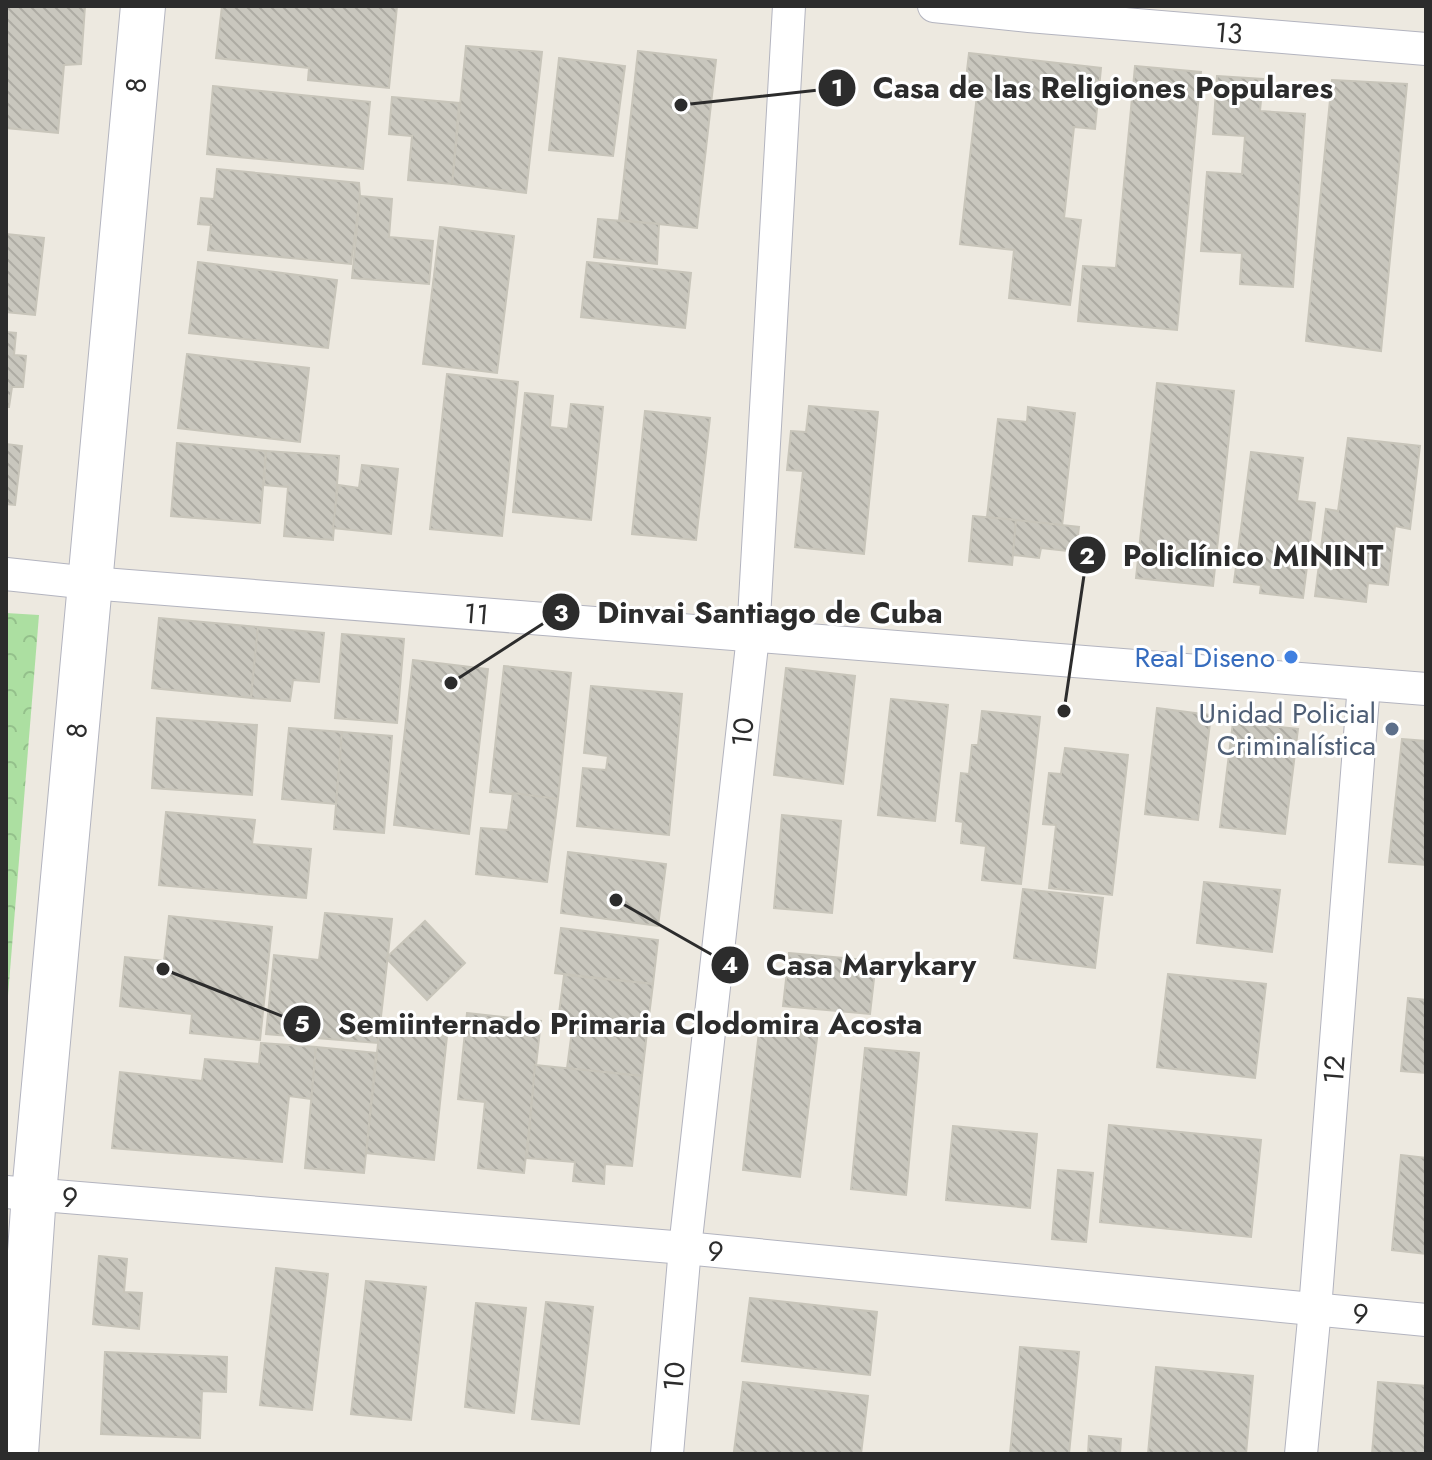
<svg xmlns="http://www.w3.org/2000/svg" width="1432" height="1460" font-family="Jost,sans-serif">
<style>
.park{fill:url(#park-crowns)}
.building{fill:url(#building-back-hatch);stroke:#c8c5ba;stroke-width:2}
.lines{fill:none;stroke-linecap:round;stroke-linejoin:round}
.street-casing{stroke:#b3b4bf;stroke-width:34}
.secondary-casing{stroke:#b3b4bf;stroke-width:46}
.street{stroke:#fff;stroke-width:32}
.secondary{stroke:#fff;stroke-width:44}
.shop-dot{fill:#3f7fe0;stroke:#fff;stroke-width:3}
.service-dot{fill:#5c6f8a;stroke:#fff;stroke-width:3}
.labels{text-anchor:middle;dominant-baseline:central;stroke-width:6;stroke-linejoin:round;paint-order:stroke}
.street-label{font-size:28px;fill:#2c2c2c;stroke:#fff}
.shop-label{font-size:28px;fill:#366cbe;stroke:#fff;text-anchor:end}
.service-label{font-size:28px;fill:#4e5e75;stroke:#fff;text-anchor:end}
.leader{fill:none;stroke:#2c2c2c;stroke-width:3}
.callout-dot{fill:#2c2c2c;stroke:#fff;stroke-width:3}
.mark-label{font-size:24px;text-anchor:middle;font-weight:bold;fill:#fff}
.callout-label{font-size:30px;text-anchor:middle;font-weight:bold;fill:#2c2c2c;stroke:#fff;stroke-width:6;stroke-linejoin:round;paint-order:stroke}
</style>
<defs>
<pattern id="park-crowns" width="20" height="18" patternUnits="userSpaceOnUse" patternTransform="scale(2)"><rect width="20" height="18" fill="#acdfa1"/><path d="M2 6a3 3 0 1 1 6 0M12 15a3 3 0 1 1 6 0" fill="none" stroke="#94c08b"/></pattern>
<pattern id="building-back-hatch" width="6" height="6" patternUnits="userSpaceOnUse" patternTransform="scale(2)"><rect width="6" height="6" fill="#c9c7be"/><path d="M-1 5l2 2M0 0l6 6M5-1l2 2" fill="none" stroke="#adaba3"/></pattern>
</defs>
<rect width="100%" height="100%" fill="#ede9e0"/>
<path class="park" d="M 6,613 L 39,615 L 6,1020 Z"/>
<g class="building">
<path d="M 6,6 L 85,6 L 81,64 L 64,65 L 58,133 L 6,128 Z"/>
<path d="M 222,6 L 397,6 L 389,88 L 308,80 L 309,68 L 216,58 Z"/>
<path d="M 466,46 L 542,52 L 526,193 L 452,184 Z"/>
<path d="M 638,51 L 716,60 L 697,228 L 619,220 Z"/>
<path d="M 969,53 L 1101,68 L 1095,129 L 1074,127 L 1064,218 L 1081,220 L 1070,305 L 1009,298 L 1014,250 L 960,244 L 978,86 L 965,88 Z"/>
<path d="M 559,58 L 625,66 L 613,156 L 549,150 Z"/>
<path d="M 1135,66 L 1201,72 L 1177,330 L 1078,321 L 1083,266 L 1116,268 Z"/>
<path d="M 1217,76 L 1263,79 L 1260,111 L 1305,114 L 1293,287 L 1240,284 L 1242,253 L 1201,251 L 1207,172 L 1242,174 L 1245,136 L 1213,134 Z"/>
<path d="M 1332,80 L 1407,84 L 1381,351 L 1306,341 Z"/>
<path d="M 213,86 L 370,102 L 363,169 L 207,154 Z"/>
<path d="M 392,97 L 459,103 L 452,184 L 408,180 L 412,136 L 389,134 Z"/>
<path d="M 217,169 L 359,183 L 360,196 L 351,264 L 208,250 L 211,225 L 198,224 L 201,198 L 214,199 Z"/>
<path d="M 360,196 L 392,199 L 389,237 L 433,241 L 429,284 L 352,278 Z"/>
<path d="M 598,219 L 659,224 L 657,264 L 594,257 Z"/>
<path d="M 440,227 L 514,236 L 497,373 L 423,364 Z"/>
<path d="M 6,234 L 44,238 L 35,315 L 6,312 Z"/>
<path d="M 198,262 L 337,280 L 328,348 L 189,333 Z"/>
<path d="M 587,262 L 691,273 L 685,328 L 581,317 Z"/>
<path d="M 6,332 L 16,333 L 14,355 L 26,356 L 23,387 L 12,387 L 9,407 L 6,407 Z"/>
<path d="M 187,354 L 309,368 L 300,442 L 178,428 Z"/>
<path d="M 447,374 L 518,382 L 502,536 L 430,529 Z"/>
<path d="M 1157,383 L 1234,391 L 1213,586 L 1136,578 Z"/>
<path d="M 525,393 L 553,396 L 550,427 L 568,429 L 571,404 L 603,407 L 591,520 L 513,512 Z"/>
<path d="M 809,406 L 878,412 L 864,554 L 795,547 L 803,471 L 787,470 L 791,431 L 806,432 Z"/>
<path d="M 1028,407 L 1075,413 L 1062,526 L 987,517 L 998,419 L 1027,422 Z"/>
<path d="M 645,411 L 710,418 L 696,540 L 632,534 Z"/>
<path d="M 1348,438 L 1420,446 L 1410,529 L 1395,526 L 1388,585 L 1368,583 L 1366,602 L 1315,596 L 1326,509 L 1338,511 Z"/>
<path d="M 177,443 L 266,451 L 260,523 L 171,516 Z"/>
<path d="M 6,444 L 22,446 L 15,505 L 6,504 Z"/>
<path d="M 266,451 L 339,456 L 333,540 L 284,536 L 288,487 L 264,485 Z"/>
<path d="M 1251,452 L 1303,458 L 1297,501 L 1315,503 L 1303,598 L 1260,593 L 1261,585 L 1234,582 Z"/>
<path d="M 362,465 L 398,469 L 391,534 L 333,528 L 338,485 L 359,488 Z"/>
<path d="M 973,516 L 1016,520 L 1012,565 L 969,561 Z"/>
<path d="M 1016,520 L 1079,527 L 1076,552 L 1041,548 L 1039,558 L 1013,555 Z"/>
<path d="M 159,618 L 258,627 L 251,698 L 152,688 Z"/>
<path d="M 258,627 L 324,633 L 319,682 L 293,680 L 290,701 L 251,698 Z"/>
<path d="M 342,634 L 404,639 L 397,723 L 335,718 Z"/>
<path d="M 413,660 L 488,669 L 469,834 L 394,825 Z"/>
<path d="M 504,666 L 571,673 L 558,799 L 490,792 Z"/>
<path d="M 786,668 L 855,676 L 843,784 L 774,775 Z"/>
<path d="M 591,686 L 682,694 L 669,835 L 577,826 L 583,768 L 606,770 L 608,756 L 584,753 Z"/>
<path d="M 891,699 L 948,705 L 935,821 L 878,815 Z"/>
<path d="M 1157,708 L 1211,715 L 1198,820 L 1145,814 Z"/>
<path d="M 982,711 L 1040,717 L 1021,884 L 982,880 L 986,846 L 961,843 L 963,822 L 956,821 L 961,773 L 969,774 L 972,745 L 978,745 Z"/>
<path d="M 157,718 L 257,725 L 252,795 L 152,788 Z"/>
<path d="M 1233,722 L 1298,729 L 1285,834 L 1220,827 Z"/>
<path d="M 289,728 L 342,732 L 336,804 L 282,799 Z"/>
<path d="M 342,732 L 392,736 L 384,833 L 334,829 Z"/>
<path d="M 1402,739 L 1426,741 L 1426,865 L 1389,862 Z"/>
<path d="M 1065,748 L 1128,755 L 1112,895 L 1049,888 L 1056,825 L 1043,824 L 1049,773 L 1061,774 Z"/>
<path d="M 513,793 L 558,799 L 547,882 L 476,874 L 481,828 L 508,830 Z"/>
<path d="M 166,812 L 255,820 L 252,844 L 311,849 L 306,898 L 159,885 Z"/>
<path d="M 782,815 L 841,821 L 832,913 L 774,908 Z"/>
<path d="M 568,852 L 666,864 L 658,926 L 561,913 Z"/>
<path d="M 1204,882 L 1280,890 L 1272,952 L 1197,943 Z"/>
<path d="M 1023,889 L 1103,898 L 1095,968 L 1014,958 Z"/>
<path d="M 325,913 L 392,919 L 378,1043 L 266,1034 L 274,955 L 319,960 Z"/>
<path d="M 169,916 L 272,927 L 260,1040 L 190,1033 L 192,1014 L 120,1006 L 125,957 L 164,961 Z"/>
<path d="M 425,921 L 465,963 L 427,1000 L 386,958 Z"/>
<path d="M 561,928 L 658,940 L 653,984 L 555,973 Z"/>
<path d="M 789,953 L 876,961 L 870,1014 L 783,1006 Z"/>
<path d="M 1168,974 L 1266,984 L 1255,1078 L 1157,1067 Z"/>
<path d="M 564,975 L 653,984 L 647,1032 L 558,1021 Z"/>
<path d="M 1408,998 L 1426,1000 L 1426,1073 L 1401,1071 Z"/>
<path d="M 467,1013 L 541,1021 L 524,1173 L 478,1168 L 485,1102 L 458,1099 Z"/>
<path d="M 573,1023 L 647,1032 L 642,1076 L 567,1068 Z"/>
<path d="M 760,1023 L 818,1030 L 800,1177 L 743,1170 Z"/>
<path d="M 380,1026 L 447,1036 L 434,1160 L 366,1153 Z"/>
<path d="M 261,1043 L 316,1047 L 312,1099 L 289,1096 L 282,1162 L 112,1148 L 120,1072 L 202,1081 L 205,1059 L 259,1064 Z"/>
<path d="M 316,1047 L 376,1053 L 364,1173 L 305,1168 Z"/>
<path d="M 865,1048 L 919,1053 L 906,1195 L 851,1189 Z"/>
<path d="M 535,1065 L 642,1076 L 632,1166 L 605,1164 L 604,1184 L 573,1181 L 575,1162 L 527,1158 Z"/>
<path d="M 1109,1125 L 1261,1140 L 1251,1237 L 1100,1222 Z"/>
<path d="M 953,1126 L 1037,1134 L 1030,1208 L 946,1200 Z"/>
<path d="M 1401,1155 L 1426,1158 L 1426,1254 L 1392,1250 Z"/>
<path d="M 1058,1170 L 1093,1173 L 1086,1242 L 1052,1239 Z"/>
<path d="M 99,1256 L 127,1259 L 124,1292 L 142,1293 L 139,1329 L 93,1324 Z"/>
<path d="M 276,1268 L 328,1274 L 312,1410 L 260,1405 Z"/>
<path d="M 366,1281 L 426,1287 L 411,1420 L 351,1414 Z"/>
<path d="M 750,1298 L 877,1312 L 870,1375 L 742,1361 Z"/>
<path d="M 546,1302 L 593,1307 L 579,1424 L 532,1419 Z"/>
<path d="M 476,1303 L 526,1308 L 514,1413 L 465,1407 Z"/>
<path d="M 1020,1347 L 1079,1352 L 1069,1454 L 1010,1454 Z"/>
<path d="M 105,1352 L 227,1357 L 226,1392 L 202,1391 L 200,1438 L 101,1434 Z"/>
<path d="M 1156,1367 L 1253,1376 L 1246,1454 L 1148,1454 Z"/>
<path d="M 743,1382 L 868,1396 L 861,1454 L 761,1454 L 734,1451 Z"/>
<path d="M 1378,1382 L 1426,1386 L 1426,1454 L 1372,1454 Z"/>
<path d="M 1089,1436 L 1121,1439 L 1120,1454 L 1088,1454 Z"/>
</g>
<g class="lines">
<g class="street-casing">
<g id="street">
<path id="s1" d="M 934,6 L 1029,16 L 1426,49"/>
<path id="s2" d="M 6,574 L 90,583 L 1426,689"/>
<path id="s3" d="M 6,1192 L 685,1248 L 1426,1320"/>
<path id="s4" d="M 667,1454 L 685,1248 L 753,636 L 789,6"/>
<path id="s5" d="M 1301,1454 L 1315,1309 L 1364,684"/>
</g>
</g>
<g class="secondary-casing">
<g id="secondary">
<path id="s6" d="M 16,1454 L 34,1194 L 143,6"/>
</g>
</g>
<use href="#street" class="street"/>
<use href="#secondary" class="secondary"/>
</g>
<circle class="shop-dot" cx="1291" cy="657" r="8"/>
<circle class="service-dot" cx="1392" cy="729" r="8"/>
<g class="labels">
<g class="street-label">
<text stroke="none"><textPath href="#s1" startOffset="296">13</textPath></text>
<text stroke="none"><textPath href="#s6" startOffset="1374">8</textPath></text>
<text stroke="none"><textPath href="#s2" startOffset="472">11</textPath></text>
<text stroke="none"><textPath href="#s6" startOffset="726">8</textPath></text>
<text stroke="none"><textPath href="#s4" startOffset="726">10</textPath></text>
<text stroke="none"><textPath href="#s5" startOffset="386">12</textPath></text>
<text stroke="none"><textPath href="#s3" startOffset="64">9</textPath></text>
<text stroke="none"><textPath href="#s3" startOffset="712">9</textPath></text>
<text stroke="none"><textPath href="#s3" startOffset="1360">9</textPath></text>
<text stroke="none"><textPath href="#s4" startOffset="78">10</textPath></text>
</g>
<g class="shop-label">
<text x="1275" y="657">Real Diseno</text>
</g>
<g class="service-label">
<text x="1376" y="713">Unidad Policial<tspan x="1376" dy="32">Criminalística</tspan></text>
</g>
</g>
<path class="leader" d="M681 105L837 88M1064 711L1087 555M451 683L561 612M616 900L730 965M163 969L302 1024"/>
<g class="callout-dot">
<circle cx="681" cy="105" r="8"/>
<circle cx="1064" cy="711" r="8"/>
<circle cx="451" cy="683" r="8"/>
<circle cx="616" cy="900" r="8"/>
<circle cx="163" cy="969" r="8"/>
<circle cx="837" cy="88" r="20"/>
<circle cx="1087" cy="555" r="20"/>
<circle cx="561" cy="612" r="20"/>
<circle cx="730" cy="965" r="20"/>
<circle cx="302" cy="1024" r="20"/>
</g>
<g class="mark-label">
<text x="837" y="96">1</text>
<text x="1087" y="564">2</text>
<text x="561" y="621">3</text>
<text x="730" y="973">4</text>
<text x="302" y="1032">5</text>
</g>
<g class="callout-label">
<text x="1103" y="98">Casa de las Religiones Populares</text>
<text x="1253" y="566">Policlínico MININT</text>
<text x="770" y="623">Dinvai Santiago de Cuba</text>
<text x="871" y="975">Casa Marykary</text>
<text x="630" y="1034">Semiinternado Primaria Clodomira Acosta</text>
</g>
<rect width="1432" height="1460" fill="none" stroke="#2c2c2c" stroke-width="16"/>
</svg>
